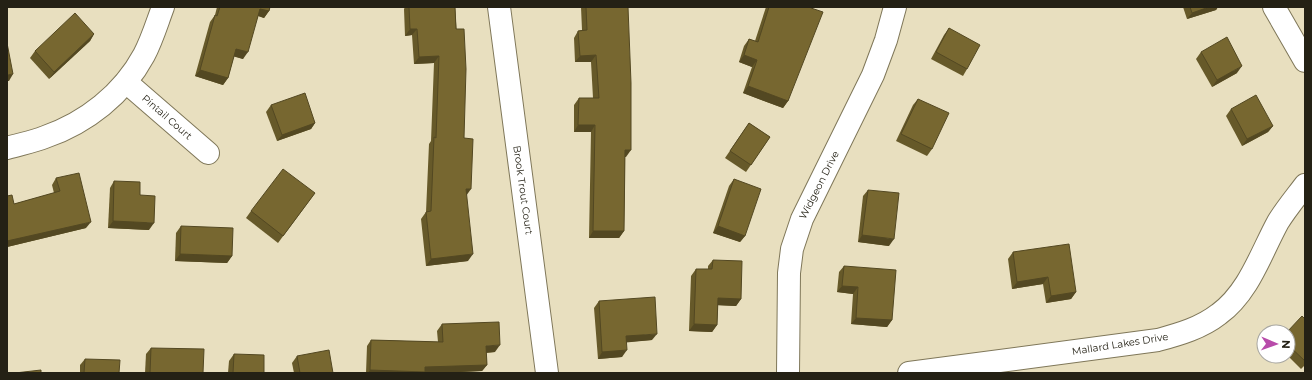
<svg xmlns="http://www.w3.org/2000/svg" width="1312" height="380" font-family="Montserrat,sans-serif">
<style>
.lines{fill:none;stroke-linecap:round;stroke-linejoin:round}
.minor-casing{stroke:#7f7759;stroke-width:24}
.minor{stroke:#fff;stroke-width:22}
.wall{fill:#665929}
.shaded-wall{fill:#534822}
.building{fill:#776730;stroke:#534822}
.labels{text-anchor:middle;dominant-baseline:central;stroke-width:4;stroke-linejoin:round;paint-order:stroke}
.street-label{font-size:10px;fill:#242115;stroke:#fff}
</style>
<rect width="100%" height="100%" fill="#e8dfbf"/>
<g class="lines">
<g class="minor-casing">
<g id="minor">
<path d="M 499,7 L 547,373"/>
<path d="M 1274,7 L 1305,61"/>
<path d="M 126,82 L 208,153"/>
<path d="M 7,148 C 20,144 33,142 45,137 C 86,123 123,94 144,55 C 152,40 157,23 163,7"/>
<path d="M 788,373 L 789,273 L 792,249 L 802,219 L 873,75 L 886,40 L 895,7"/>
<path d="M 909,373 L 1158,340 C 1180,334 1201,328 1219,314 C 1249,292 1261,253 1278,222 C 1286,209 1296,197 1305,185"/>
</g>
</g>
<use href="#minor" class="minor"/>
</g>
<g class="wall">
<path d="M 217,7 L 270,7 L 269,11 L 264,18 L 258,16 L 243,59 L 234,56 L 228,78 L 223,85 L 195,76 L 210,22 L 215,15 Z"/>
<path d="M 405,7 L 455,7 L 464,138 L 468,261 L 426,266 L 421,219 L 426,212 L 429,144 L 431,141 L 434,63 L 414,64 L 412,35 L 405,36 L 404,9 Z"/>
<path d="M 581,7 L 628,7 L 626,157 L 625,157 L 624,231 L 619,238 L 589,238 L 591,132 L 574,132 L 574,105 L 579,98 L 593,98 L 591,62 L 575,62 L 574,38 L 578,31 L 582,30 Z"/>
<path d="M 766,7 L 811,7 L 788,101 L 783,108 L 743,93 L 752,67 L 739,62 L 744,46 L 749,39 L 755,41 Z"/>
<path d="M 1183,7 L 1218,7 L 1216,10 L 1187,19 Z"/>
<path d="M 949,28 L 967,69 L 963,76 L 931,59 L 944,35 Z"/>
<path d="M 94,34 L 90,41 L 49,79 L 30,58 L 35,51 Z"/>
<path d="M 1201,52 L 1237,73 L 1212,87 L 1196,59 Z"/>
<path d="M 918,99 L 932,149 L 927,156 L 896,141 L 913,105 Z"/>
<path d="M 271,105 L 315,123 L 311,129 L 277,141 L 266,112 Z"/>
<path d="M 1231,109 L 1273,126 L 1268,132 L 1242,146 L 1226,116 Z"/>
<path d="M 749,123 L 770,137 L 746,172 L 725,158 Z"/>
<path d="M 56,178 L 86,228 L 7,247 L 14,204 L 54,193 L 52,185 Z"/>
<path d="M 734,179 L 745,236 L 740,242 L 713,233 L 729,186 Z"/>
<path d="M 114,181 L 140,195 L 149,230 L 108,228 L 110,188 Z"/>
<path d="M 868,190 L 889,246 L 858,242 L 863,196 Z"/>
<path d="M 315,193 L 278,243 L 246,218 L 251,211 Z"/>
<path d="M 181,226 L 232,256 L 227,263 L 175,261 L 176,233 Z"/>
<path d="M 1013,252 L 1076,292 L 1071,299 L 1046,303 L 1043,284 L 1012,289 L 1008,259 Z"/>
<path d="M 713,260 L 741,299 L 736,306 L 718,305 L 717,325 L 712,332 L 689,331 L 691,276 L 696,269 L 708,269 L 708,266 Z"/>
<path d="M 844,266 L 892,320 L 887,327 L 851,324 L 853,294 L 837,292 L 839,272 Z"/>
<path d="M 599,301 L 652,340 L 626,342 L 622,357 L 598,359 L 594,308 Z"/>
<path d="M 1305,319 L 1305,365 L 1301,369 L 1288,356 L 1288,332 Z"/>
<path d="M 442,324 L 495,352 L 486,353 L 487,365 L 482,371 L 439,373 L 366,373 L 367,346 L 371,340 L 438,342 L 437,331 Z"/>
<path d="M 151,348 L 203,373 L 145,373 L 146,354 Z"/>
<path d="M 234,354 L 264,373 L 228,373 L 229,361 Z"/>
<path d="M 297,356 L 333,373 L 294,373 L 292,363 Z"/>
<path d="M 85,359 L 119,373 L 80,373 L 80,365 Z"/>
</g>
<g class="shaded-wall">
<path d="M 1209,7 L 1218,7 L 1216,10 L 1187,19 L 1192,13 Z"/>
<path d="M 260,9 L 269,11 L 264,18 L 256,15 Z"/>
<path d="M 410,29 L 417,29 L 412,35 L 405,36 Z"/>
<path d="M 94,34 L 90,41 L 49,79 L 54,72 Z"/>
<path d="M 236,49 L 248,52 L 243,59 L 232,56 Z"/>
<path d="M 596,55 L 591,62 L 575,62 L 580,56 Z"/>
<path d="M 744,55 L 757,60 L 752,67 L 739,62 Z"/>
<path d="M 439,56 L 434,63 L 414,64 L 419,57 Z"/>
<path d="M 1242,66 L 1237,73 L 1212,87 L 1217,80 Z"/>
<path d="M 200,70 L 228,78 L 223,85 L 195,76 Z"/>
<path d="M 13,74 L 9,81 L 7,81 L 7,75 Z"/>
<path d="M 748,86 L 788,101 L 783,108 L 743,93 Z"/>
<path d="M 315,123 L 311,129 L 277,141 L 282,135 Z"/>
<path d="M 578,125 L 595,125 L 591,132 L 574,132 Z"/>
<path d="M 1273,126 L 1268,132 L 1242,146 L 1247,139 Z"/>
<path d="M 625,150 L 631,150 L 626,157 L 620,157 Z"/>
<path d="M 466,189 L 471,189 L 466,196 Z"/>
<path d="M 113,221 L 154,223 L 149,230 L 108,228 Z"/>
<path d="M 91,222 L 86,228 L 7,247 L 7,241 Z"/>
<path d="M 718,226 L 745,236 L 740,242 L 713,233 Z"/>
<path d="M 593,231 L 624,231 L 619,238 L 589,238 Z"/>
<path d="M 862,235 L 894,239 L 889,246 L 858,242 Z"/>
<path d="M 180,254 L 232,256 L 227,263 L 175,261 Z"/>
<path d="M 473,254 L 468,261 L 426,266 L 431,259 Z"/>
<path d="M 1048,277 L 1043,284 L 1012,289 L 1017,282 Z"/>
<path d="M 842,286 L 858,287 L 853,294 L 837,292 Z"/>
<path d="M 1076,292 L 1071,299 L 1046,303 L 1051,296 Z"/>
<path d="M 718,298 L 741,299 L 736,306 L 713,305 Z"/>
<path d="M 856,318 L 892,320 L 887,327 L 851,324 Z"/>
<path d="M 694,324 L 717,325 L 712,332 L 689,331 Z"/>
<path d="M 657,334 L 652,340 L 621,343 L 626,336 Z"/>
<path d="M 500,345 L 495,352 L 481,353 L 486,346 Z"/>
<path d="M 627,350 L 622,357 L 598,359 L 602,352 Z"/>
<path d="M 487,365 L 482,371 L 439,373 L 368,373 L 370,370 L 425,367 Z"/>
</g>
<g class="building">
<path d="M 220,7 L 270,7 L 269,11 L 260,9 L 248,52 L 236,49 L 228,78 L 200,70 L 215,15 L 217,16 Z"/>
<path d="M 409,7 L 455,7 L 456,29 L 464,29 L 466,69 L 464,138 L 473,139 L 471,189 L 466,189 L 473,254 L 431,259 L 426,212 L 431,211 L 434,137 L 436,138 L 439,56 L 419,57 L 417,29 L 410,29 Z"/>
<path d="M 586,7 L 628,7 L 631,83 L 631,150 L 625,150 L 624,231 L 593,231 L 595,125 L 578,125 L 579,98 L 599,98 L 596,55 L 580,56 L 578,31 L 587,30 Z"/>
<path d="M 769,7 L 811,7 L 811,8 L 823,12 L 788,101 L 748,86 L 757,60 L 744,55 L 749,39 L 758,42 Z"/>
<path d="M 1190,7 L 1209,7 L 1192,13 Z"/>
<path d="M 75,13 L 94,34 L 54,72 L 35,51 Z"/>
<path d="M 949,28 L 980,45 L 967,69 L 936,52 Z"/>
<path d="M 1227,37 L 1242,66 L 1217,80 L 1201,52 Z"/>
<path d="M 7,43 L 13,74 L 7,75 Z"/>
<path d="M 305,93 L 315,123 L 282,135 L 271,105 Z"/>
<path d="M 1256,95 L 1273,126 L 1247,139 L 1231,109 Z"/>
<path d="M 918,99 L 949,113 L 932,149 L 901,134 Z"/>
<path d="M 749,123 L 770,137 L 751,165 L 730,151 Z"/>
<path d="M 283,169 L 315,193 L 283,236 L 251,211 Z"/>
<path d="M 79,173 L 91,222 L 7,241 L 7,196 L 12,195 L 14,204 L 60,191 L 56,178 Z"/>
<path d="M 734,179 L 761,189 L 745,236 L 718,226 Z"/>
<path d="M 114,181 L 140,182 L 140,195 L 155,196 L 154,223 L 113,221 Z"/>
<path d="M 868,190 L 899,193 L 894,239 L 862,235 Z"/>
<path d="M 181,226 L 233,228 L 232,256 L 180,254 Z"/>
<path d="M 1069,244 L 1076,292 L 1051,296 L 1048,277 L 1017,282 L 1013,252 Z"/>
<path d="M 713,260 L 742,261 L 741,299 L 718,298 L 717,325 L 694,324 L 696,269 L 712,269 Z"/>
<path d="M 844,266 L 896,270 L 892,320 L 856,318 L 858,287 L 842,286 Z"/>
<path d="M 655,297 L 657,334 L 626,336 L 627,350 L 602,352 L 599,301 Z"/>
<path d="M 1302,316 L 1305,319 L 1305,361 L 1288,345 L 1288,332 L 1287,332 Z"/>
<path d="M 499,322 L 500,345 L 486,346 L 487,365 L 425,367 L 425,372 L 370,370 L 371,340 L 443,342 L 442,324 Z"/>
<path d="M 151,348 L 204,349 L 203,373 L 150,373 Z"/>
<path d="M 329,350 L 333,373 L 300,373 L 297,356 Z"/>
<path d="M 234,354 L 264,355 L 264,373 L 233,373 Z"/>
<path d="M 85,359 L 120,360 L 119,373 L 84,373 Z"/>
<path d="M 41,370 L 41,373 L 15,373 Z"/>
</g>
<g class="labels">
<g class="street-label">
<text transform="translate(167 117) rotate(41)">Pintail Court</text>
<text transform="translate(819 185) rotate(-63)">Widgeon Drive</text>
<text transform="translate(523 190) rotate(82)">Brook Trout Court</text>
<text transform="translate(1120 344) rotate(-9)">Mallard Lakes Drive</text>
</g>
</g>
<rect width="1312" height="380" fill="none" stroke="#242115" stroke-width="16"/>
<g transform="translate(1276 344) rotate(92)"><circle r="19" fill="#ffffff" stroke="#a7a6a1"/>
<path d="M0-3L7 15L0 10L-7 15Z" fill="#b84baa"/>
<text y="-6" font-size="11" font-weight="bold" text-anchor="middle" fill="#242115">N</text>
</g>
</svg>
